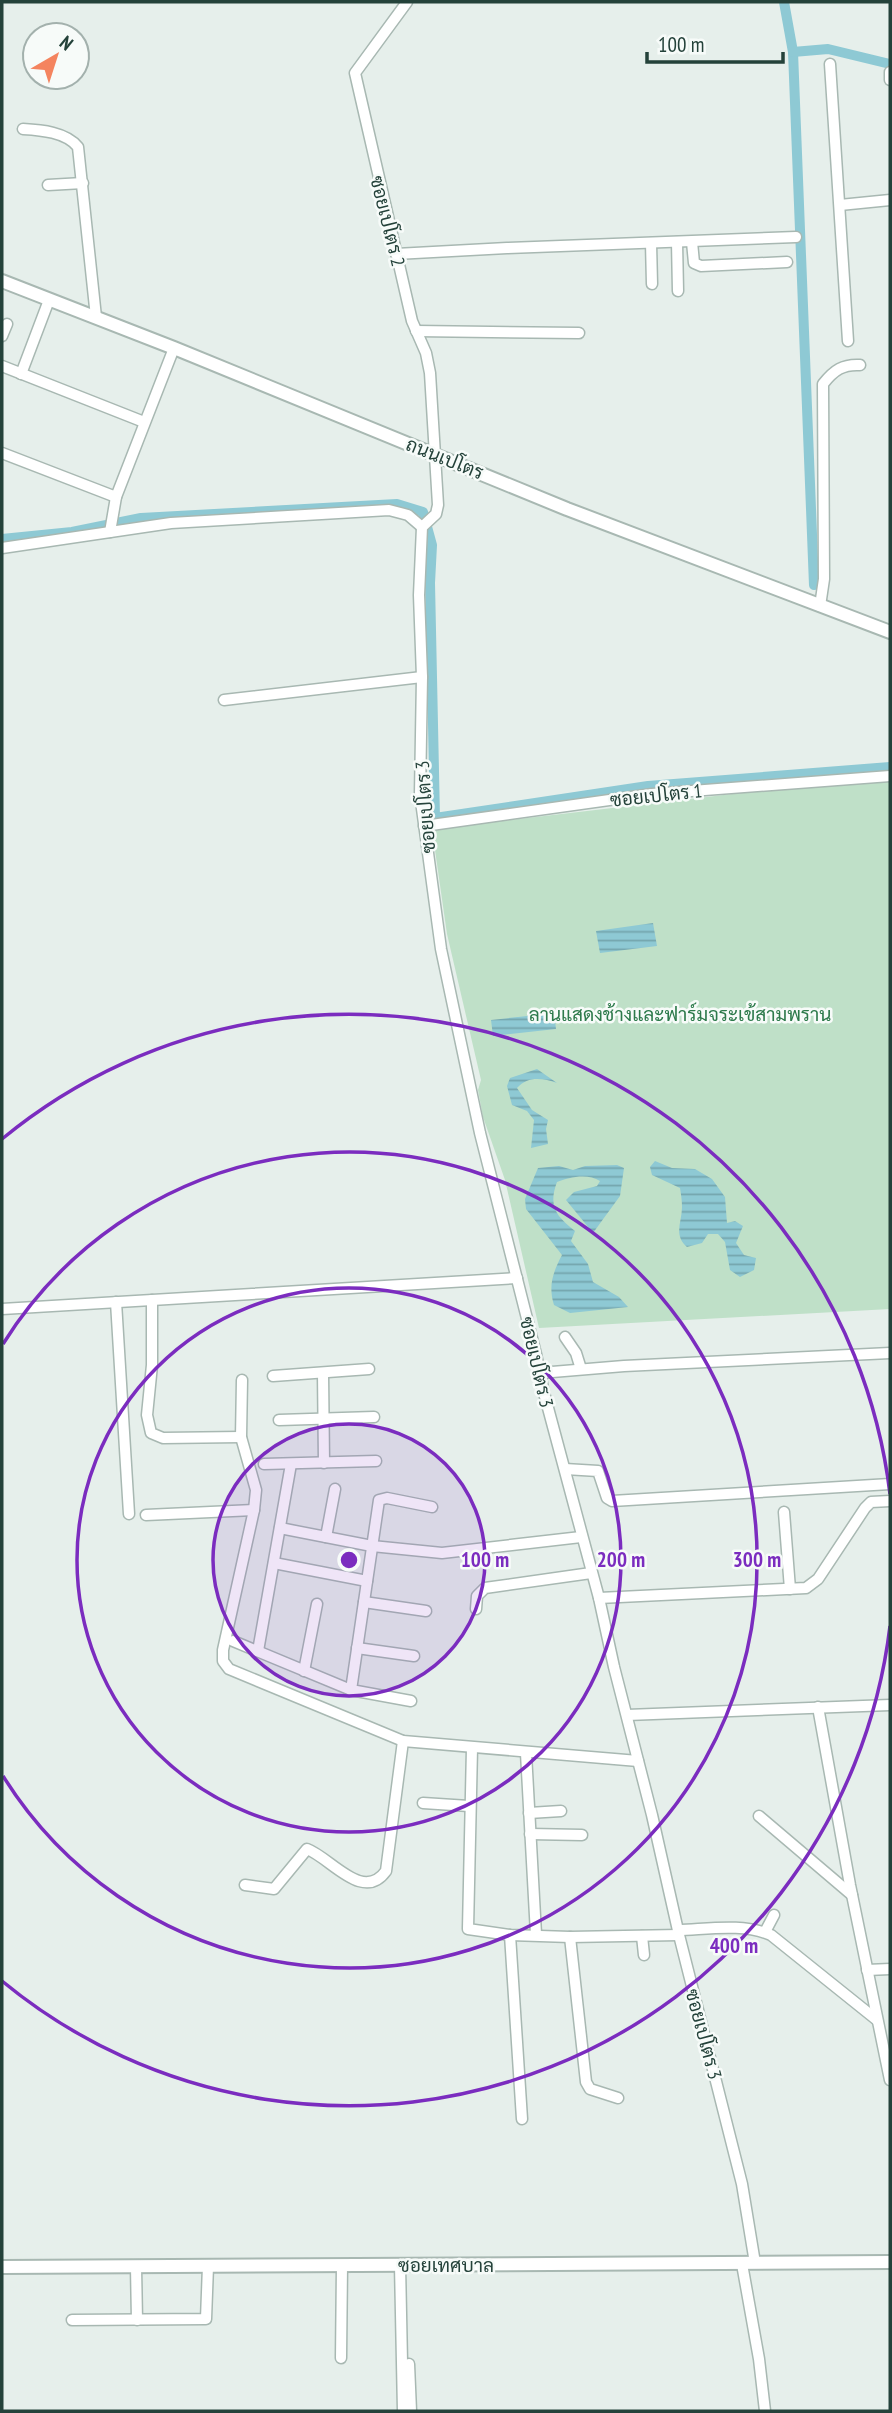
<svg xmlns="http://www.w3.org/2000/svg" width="892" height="2413" font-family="'PT Sans Narrow',Sarabun,sans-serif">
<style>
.park{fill:#bfe0c8}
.water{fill:url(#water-rules)}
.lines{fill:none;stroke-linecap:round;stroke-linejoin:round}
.canal{stroke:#8ec9d4;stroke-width:10}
.minor-casing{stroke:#a8b8b2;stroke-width:13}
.tertiary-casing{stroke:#a8b8b2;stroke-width:16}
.minor{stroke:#fff;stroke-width:10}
.tertiary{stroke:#fff;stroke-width:12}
.ring{fill:none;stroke:#7b2cbf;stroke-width:3.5}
.labels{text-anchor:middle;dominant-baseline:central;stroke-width:5;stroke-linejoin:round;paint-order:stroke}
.street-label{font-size:19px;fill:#24423a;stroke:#f7fbf9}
.park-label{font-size:19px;fill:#2d7a4b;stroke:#f7fbf9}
.centre{fill:#7b2cbf;stroke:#f7fbf9;stroke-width:3.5}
.ring-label{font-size:21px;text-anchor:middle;font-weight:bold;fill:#7b2cbf;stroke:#f7fbf9;stroke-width:5;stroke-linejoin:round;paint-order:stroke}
</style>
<defs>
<pattern id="water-rules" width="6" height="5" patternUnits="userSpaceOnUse" patternTransform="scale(1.75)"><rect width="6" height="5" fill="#8ec9d4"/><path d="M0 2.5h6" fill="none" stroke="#74a5ad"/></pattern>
</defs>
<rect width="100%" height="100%" fill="#e6efeb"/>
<path class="park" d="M 890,781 L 890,1309 L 539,1328 L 505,1180 L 483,1117 L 478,1090 L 481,1080 L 447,934 L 432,829 L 766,790 Z"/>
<g class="water">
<path d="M 653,923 L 657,946 L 600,953 L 596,931 Z"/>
<path d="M 554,1013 L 556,1029 L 493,1036 L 491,1020 Z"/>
<path d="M 537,1069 L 557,1083 C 542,1078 528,1076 517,1088 L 532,1110 L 548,1120 L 546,1129 L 548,1144 L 531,1148 L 534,1120 L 527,1111 L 512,1105 L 507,1086 L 510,1078 Z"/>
<path d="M 655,1161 L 672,1168 L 695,1169 L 712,1179 L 725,1197 L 727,1223 L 735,1221 L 743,1226 L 736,1243 L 744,1255 L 756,1258 L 754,1270 L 740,1277 L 730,1270 L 725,1242 L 718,1234 L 708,1234 L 702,1243 L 687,1247 C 673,1235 682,1222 682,1207 C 682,1201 681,1194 680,1188 L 652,1175 L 650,1167 Z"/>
<path d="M 617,1165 L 624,1168 L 620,1196 L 593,1233 L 566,1200 L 574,1192 L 597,1186 L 600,1181 C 588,1173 569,1177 557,1182 C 548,1206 556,1216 575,1231 L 571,1241 L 588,1264 L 593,1282 L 619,1297 L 628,1307 L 570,1313 L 554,1305 C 548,1286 553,1272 562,1255 L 526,1209 L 525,1199 L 538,1168 L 559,1166 L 573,1170 L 585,1166 Z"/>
</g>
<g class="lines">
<g class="canal">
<path d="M 784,2 L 793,52 L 814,585"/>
<path d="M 793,52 L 828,49 L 890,64"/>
<path d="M 2,539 L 72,532 L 141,518 L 397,504 L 423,512 L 432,545 L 430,583 L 435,818 L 648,786 L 890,767"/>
</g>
<g class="minor-casing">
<g id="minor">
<path d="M 407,2 L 355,73 L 412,321 L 426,353 L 430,373 L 438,505 L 436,514 L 422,527 L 419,595 L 422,677 L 420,794 L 441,949 L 480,1133 L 536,1354 L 544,1393 L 599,1598 L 614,1667 L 652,1815 L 679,1935 L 742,2184 L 755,2263"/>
<path d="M 830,64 L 848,341"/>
<path d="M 890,72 L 890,80"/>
<path d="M 23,129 C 41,130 66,132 78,147 L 96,317"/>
<path d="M 48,185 L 83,183"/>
<path d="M 840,205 L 890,200"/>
<path d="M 677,242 L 678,291"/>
<path d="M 692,242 L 694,263 L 701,266 L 787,262"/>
<path d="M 651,243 L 652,284"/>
<path d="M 396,254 L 507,248 L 796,237"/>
<path d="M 416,331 L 579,333"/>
<path d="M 2,336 L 7,324"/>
<path d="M 2,366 L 144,422"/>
<path d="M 21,374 L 49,300"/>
<path d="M 2,453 L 116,497"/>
<path d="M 110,532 L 116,497 L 174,348"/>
<path d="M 2,548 L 171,523 L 389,510 L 408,515 L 422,527"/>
<path d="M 820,606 L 824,579 L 823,384 C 834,370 843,364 860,365"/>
<path d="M 224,700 L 422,677"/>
<path d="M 424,826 L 652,794 L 890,776"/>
<path d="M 152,1300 L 152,1365 L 147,1415 L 151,1433 L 163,1438 L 241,1437"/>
<path d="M 116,1302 L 129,1514"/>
<path d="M 2,1309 L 517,1278"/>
<path d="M 565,1337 L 576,1353 L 581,1369"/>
<path d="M 323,1373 L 324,1463"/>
<path d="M 540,1373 L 624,1366 L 890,1353"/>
<path d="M 273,1376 L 369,1369"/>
<path d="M 242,1380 L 241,1437 L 256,1490 L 254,1510 L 223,1650 L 223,1661 L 229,1669 L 403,1741 L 638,1761"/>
<path d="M 279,1420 L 374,1417"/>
<path d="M 264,1464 L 376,1461"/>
<path d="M 565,1469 L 598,1471 L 607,1498 L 612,1501 L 890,1484"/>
<path d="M 784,1512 L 790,1589"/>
<path d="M 146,1515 L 254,1510"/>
<path d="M 280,1528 L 372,1546 L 442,1553 L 581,1537"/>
<path d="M 326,1537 L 335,1489"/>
<path d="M 274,1563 L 367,1581"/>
<path d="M 599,1598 L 806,1588 L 818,1579 L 865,1508 L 871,1502 L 890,1501"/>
<path d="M 364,1602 L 426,1611"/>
<path d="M 476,1609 L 477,1596 L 485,1588 L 591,1573"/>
<path d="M 233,1641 L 351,1690"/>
<path d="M 357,1648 L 414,1656"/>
<path d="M 258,1651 L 291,1464"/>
<path d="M 304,1671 L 317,1604"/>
<path d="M 411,1701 L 351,1690 L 379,1500 L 387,1498 L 432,1507"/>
<path d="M 818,1707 L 850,1885 L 890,2080"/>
<path d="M 627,1715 L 890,1705"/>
<path d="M 472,1748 L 468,1929 L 510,1935 L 570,1937 L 679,1935"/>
<path d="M 526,1753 L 536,1934"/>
<path d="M 423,1803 L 469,1806"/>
<path d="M 529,1813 L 561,1811"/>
<path d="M 759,1816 L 852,1895"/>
<path d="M 530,1834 L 582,1835"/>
<path d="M 245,1885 L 274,1889 L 307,1849 C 331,1858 363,1903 386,1871 L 403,1741"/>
<path d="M 678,1930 C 709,1929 743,1923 771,1935 L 877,2020"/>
<path d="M 765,1932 L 774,1915"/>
<path d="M 510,1935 L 522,2119"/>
<path d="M 642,1936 L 644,1955"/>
<path d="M 570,1937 L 586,2082 L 590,2089 L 618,2098"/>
<path d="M 867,1970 L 890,1969"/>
<path d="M 742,2264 L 759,2359 L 765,2411"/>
<path d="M 400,2265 L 403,2411"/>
<path d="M 136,2267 L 137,2320"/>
<path d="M 72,2320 L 206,2319 L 208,2266"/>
<path d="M 341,2358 L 342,2266"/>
<path d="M 409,2364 L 411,2411"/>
</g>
</g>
<g class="tertiary-casing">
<g id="tertiary">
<path d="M 2,281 L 174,348 L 567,509 L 890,632"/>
<path d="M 2,2267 L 890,2262"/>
</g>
</g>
<use href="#minor" class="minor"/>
<use href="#tertiary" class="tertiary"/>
</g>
<circle cx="349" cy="1560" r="136" fill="#7b2cbf" fill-opacity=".12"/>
<g class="ring">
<circle cx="349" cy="1560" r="136"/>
<circle cx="349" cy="1560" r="272"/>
<path d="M3 1344A408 408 0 1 1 3 1776"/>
<path d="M890 1626A545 545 0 0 1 2 1981M2 1139A545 545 0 0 1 890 1494"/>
</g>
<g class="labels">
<g class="street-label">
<text transform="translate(388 221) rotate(76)">ซอยเปโตร 2</text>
<text transform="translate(445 458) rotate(22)">ถนนเปโตร</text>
<text transform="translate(656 795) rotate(-6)">ซอยเปโตร 1</text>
<text transform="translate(425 807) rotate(-94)">ซอยเปโตร 3</text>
<text transform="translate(537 1362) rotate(77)">ซอยเปโตร 3</text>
<text transform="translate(704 2034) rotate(75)">ซอยเปโตร 3</text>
<text x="446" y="2265">ซอยเทศบาล</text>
</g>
<g class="park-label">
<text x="680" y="1014">ลานแสดงช้างและฟาร์มจระเข้สามพราน</text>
</g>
</g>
<circle cx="349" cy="1560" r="10" class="centre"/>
<g class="ring-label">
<text x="485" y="1567">100 m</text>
<text x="621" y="1567">200 m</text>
<text x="757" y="1567">300 m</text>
<text x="734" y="1953">400 m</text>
</g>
<rect width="892" height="2413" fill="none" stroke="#24423a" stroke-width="7"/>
<g transform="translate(56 56) rotate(39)"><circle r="33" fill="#f7fbf9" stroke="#a3b1ad" stroke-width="2"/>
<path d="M0-5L12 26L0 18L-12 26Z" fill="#f4845f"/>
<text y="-10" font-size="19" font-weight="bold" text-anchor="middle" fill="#24423a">N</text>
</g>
<path d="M647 52v10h136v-10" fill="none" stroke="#24423a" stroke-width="3.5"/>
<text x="658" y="52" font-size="21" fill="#24423a" stroke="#f7fbf9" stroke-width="5" paint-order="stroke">100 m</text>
</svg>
